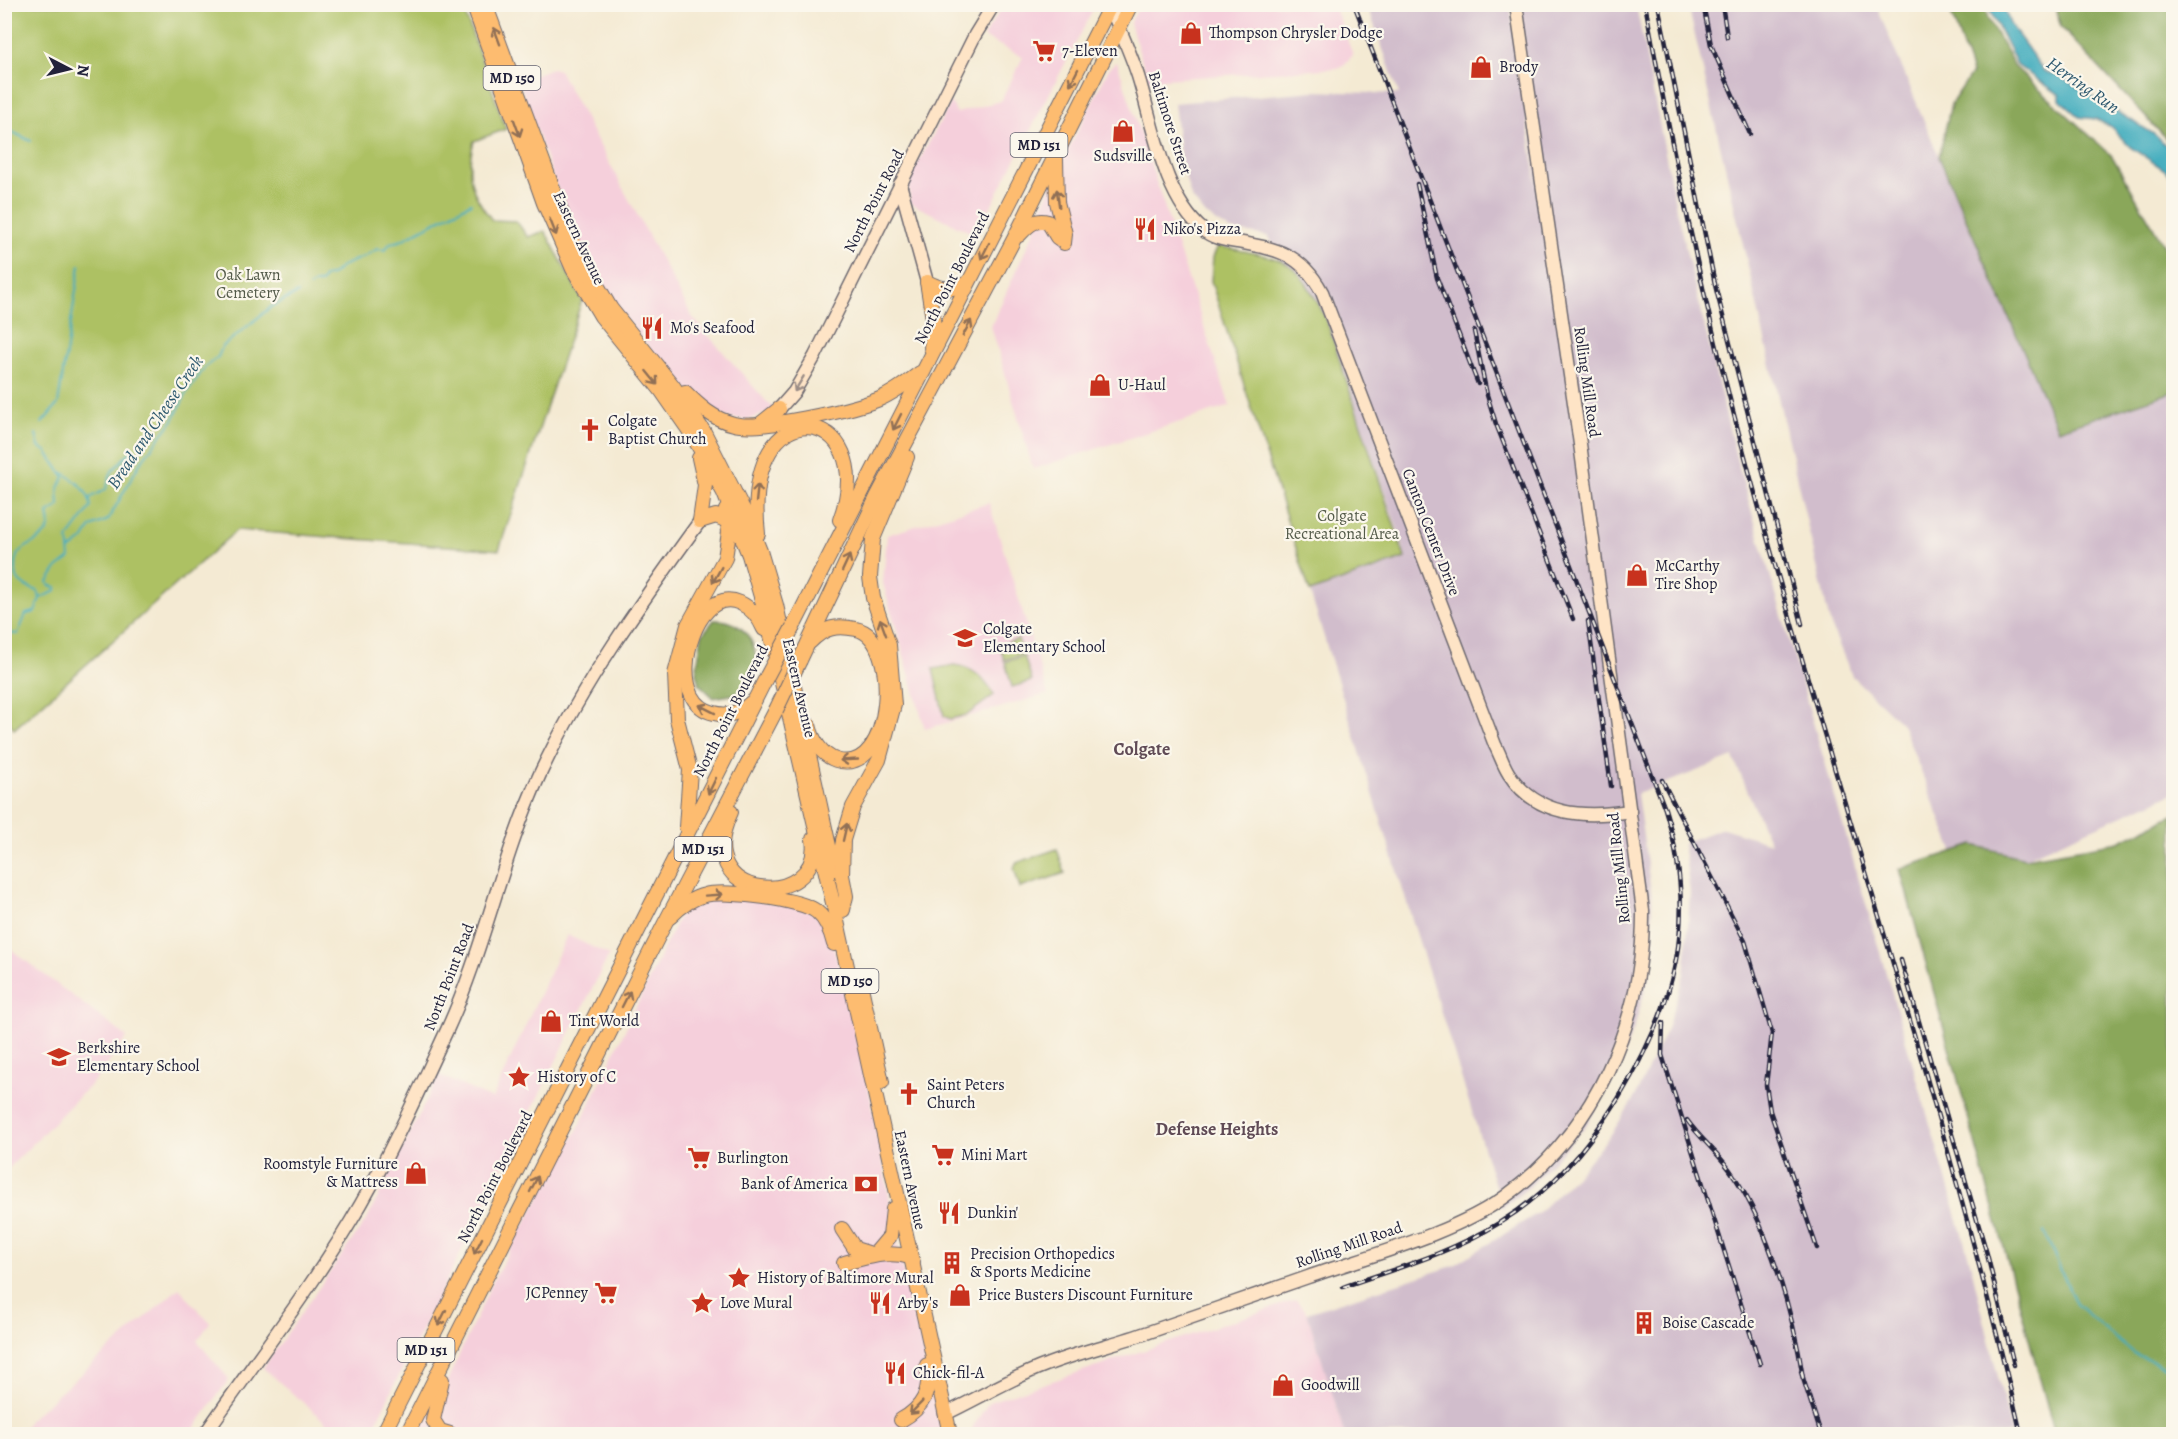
<svg xmlns="http://www.w3.org/2000/svg" width="2178" height="1439" font-family="Alegreya,serif">
<style>
.built{fill:#f5cfdb}
.industrial{fill:#d1bdcc}
.green{fill:#adc164;stroke:#687250;stroke-width:1.5}
.forest{fill:#8aa75a;stroke:#56644a;stroke-width:1.5}
.water{fill:#3facbd;stroke:#30677c;stroke-width:1.5}
.lines{fill:none;stroke-linecap:round;stroke-linejoin:round}
.stream{stroke:#3facbd;stroke-width:2}
.secondary-casing{stroke:#6c6870;stroke-width:15}
.primary-casing{stroke:#6c6870;stroke-width:16}
.secondary{stroke:#fee4c6;stroke-width:12}
.primary{stroke:#fdbc70;stroke-width:14}
.rail-casing{stroke:#22223b;stroke-width:4.5}
.rail{stroke:#fbf7ec;stroke-width:2;stroke-dasharray:7;stroke-linecap:butt}
.primary-bridge-casing{stroke:#6c6870;stroke-width:16;stroke-linecap:butt}
.primary-bridge{stroke:#fdbc70;stroke-width:14}
.oneway{stroke:#906f56}
.oneway2{stroke:#9b8d87}
.labels{text-anchor:middle;dominant-baseline:central;stroke-width:4.5;stroke-linejoin:round;paint-order:stroke}
.shield{fill:#fbf7ec;stroke:#636270;stroke-width:1.5}
.shield-label{font-size:15px;font-weight:bold;fill:#22223b}
.poi-label{font-size:16px;fill:#22223b;stroke:#fbf7ec;text-anchor:start}
.street-label{font-size:16px;fill:#22223b;stroke:#fbf7ec}
.park-label{font-size:16px;fill:#535a49;stroke:#fbf7ec}
.water-label{font-size:18px;font-style:italic;fill:#2e596f;stroke:#fbf7ec}
.neighbourhood-label{font-size:18px;font-weight:bold;fill:#604b56;stroke:#fbf7ec}
</style>
<rect width="100%" height="100%" fill="#fbf7ec"/>
<filter id="ink" filterUnits="userSpaceOnUse"><feTurbulence type="fractalNoise" baseFrequency=".0167" numOctaves="2"/><feDisplacementMap in="SourceGraphic" scale="12" xChannelSelector="R" yChannelSelector="G"/><feConvolveMatrix kernelMatrix="1 2 1 2 8 2 1 2 1" color-interpolation-filters="sRGB"/></filter>
<filter id="wash" filterUnits="userSpaceOnUse"><feTurbulence type="fractalNoise" baseFrequency=".008" numOctaves="4" result="noise"/><feDisplacementMap in="SourceGraphic" scale="24" xChannelSelector="R" yChannelSelector="G"/><feGaussianBlur stdDeviation="1.35" result="paint"/><feColorMatrix in="noise" values="0 0 0 0 0 0 0 0 0 0 0 0 0 0 0 0 0 1.4 0 .05"/><feComposite in="paint" operator="in"/></filter>
<g filter="url(#wash)">
<rect width="100%" height="100%" fill="#f4ead3"/>
<g class="built">
<path d="M 1004,5 L 1092,5 L 1094,8 L 976,235 L 910,203 L 908,181 L 951,102 L 957,113 L 1001,101 L 1023,57 L 983,37 Z"/>
<path d="M 1140,5 L 1334,5 L 1353,55 L 1341,68 L 1148,80 L 1130,23 Z"/>
<path d="M 1117,62 L 1230,406 L 1033,469 L 991,326 L 1032,236 L 1054,178 L 1110,67 Z"/>
<path d="M 552,68 L 559,70 L 693,318 L 774,410 L 748,420 L 726,417 L 711,409 L 676,379 L 624,317 L 578,248 L 519,81 Z"/>
<path d="M 989,503 L 1048,694 L 925,729 L 883,583 L 887,535 Z"/>
<path d="M 724,897 L 803,907 L 821,918 L 830,934 L 862,1051 L 900,1254 L 943,1434 L 416,1434 L 427,1413 L 437,1403 L 494,1279 L 580,1125 L 680,914 L 698,899 Z"/>
<path d="M 567,935 L 609,955 L 370,1434 L 335,1434 L 336,1431 L 263,1368 L 367,1219 L 439,1075 L 492,1099 Z"/>
<path d="M 5,945 L 127,1037 L 99,1076 L 5,1172 Z"/>
<path d="M 179,1288 L 210,1323 L 197,1341 L 229,1379 L 191,1434 L 20,1434 L 30,1419 Z"/>
<path d="M 1296,1300 L 1307,1313 L 1345,1434 L 974,1434 L 972,1428 L 989,1402 Z"/>
</g>
<g class="industrial">
<path d="M 1367,5 L 1510,5 L 1538,195 L 1520,5 L 1636,5 L 1677,213 L 1737,461 L 1969,1258 L 2012,1434 L 1345,1434 L 1307,1313 L 1453,1266 L 1538,1213 L 1577,1175 L 1612,1133 L 1635,1097 L 1667,1029 L 1684,974 L 1686,953 L 1690,892 L 1683,843 L 1723,828 L 1770,843 L 1733,757 L 1637,794 L 1652,899 L 1650,971 L 1635,1025 L 1616,1073 L 1585,1127 L 1529,1187 L 1502,1208 L 1310,592 L 1405,558 L 1402,543 L 1326,319 L 1278,257 L 1268,236 L 1230,230 L 1206,215 L 1191,197 L 1181,162 L 1174,103 L 1314,91 L 1399,94 Z"/>
<path d="M 1688,5 L 1876,5 L 1939,157 L 2058,430 L 2173,392 L 2173,793 L 2025,858 L 1973,845 L 1953,851 L 1902,724 L 1852,676 L 1830,623 Z"/>
</g>
<g class="green">
<path d="M 4,5 L 462,5 L 506,129 L 474,141 C 465,174 470,193 492,220 L 516,221 L 528,237 L 545,231 L 582,300 L 499,550 L 237,530 L 14,729 L 4,714 Z"/>
<path d="M 1218,246 C 1287,260 1293,253 1326,319 L 1405,558 L 1310,592 L 1211,281 L 1213,257 Z"/>
<path d="M 1018,639 L 1023,654 L 1004,660 L 1000,645 Z"/>
<path d="M 1024,656 L 1032,681 L 1012,687 L 1005,662 Z"/>
<path d="M 954,665 C 974,667 984,679 994,695 L 967,715 L 950,719 L 944,716 L 933,669 Z"/>
<path d="M 1057,849 L 1065,873 L 1020,888 L 1014,868 L 1016,863 Z"/>
</g>
<g class="forest">
<path d="M 1948,5 L 1984,5 L 1988,19 L 2016,68 L 2112,156 L 2173,261 L 2173,392 L 2058,430 L 1939,157 L 1951,104 L 1972,73 Z"/>
<path d="M 2054,5 L 2173,5 L 2173,146 L 2061,27 Z"/>
<path d="M 714,620 C 757,617 771,677 737,693 C 731,696 721,696 714,698 L 699,684 L 696,673 L 702,635 Z"/>
<path d="M 2173,815 L 2173,1434 L 2055,1434 L 1900,869 L 1973,845 L 2025,858 L 2119,842 Z"/>
</g>
<path class="water" d="M 1987,5 L 2003,5 L 2010,24 L 2044,71 L 2061,77 L 2154,134 L 2173,152 L 2173,180 L 2165,170 L 2130,147 L 2111,127 L 2096,119 L 2079,117 L 2060,100 L 2060,95 L 2018,66 Z"/>
<g class="lines">
<g class="stream">
<path d="M 4,15 L 17,4"/>
<path d="M 4,125 L 12,132 L 31,141"/>
<path d="M 309,287 L 315,283 L 321,283 L 324,277 C 336,276 336,269 345,265 C 357,259 366,257 377,249 L 385,250 L 390,243 L 400,241 L 471,203"/>
<path d="M 42,423 L 58,404 L 80,265"/>
<path d="M 36,434 L 39,447 L 46,451 L 64,477 L 58,490 L 59,506 L 48,513 C 48,517 51,522 49,527 C 45,541 26,543 17,555 C 14,580 15,583 38,591 L 40,598"/>
<path d="M 90,498 L 106,489 L 112,471 L 131,451"/>
<path d="M 70,550 L 83,540 L 91,527 L 108,520 L 140,463 L 173,420 L 187,392 L 206,366 L 218,357 L 222,347 L 271,307 L 298,293"/>
<path d="M 4,633 L 18,634 L 26,614 L 35,612 L 40,598 L 56,591 L 56,587 L 49,585 L 48,582 L 57,568 L 70,558 L 68,538 L 91,507 C 90,490 74,479 60,471"/>
<path d="M 2044,1232 L 2076,1304 L 2133,1353 L 2174,1371"/>
</g>
</g>
</g>
<g filter="url(#ink)">
<g class="lines">
<g class="secondary-casing">
<g id="secondary">
<path d="M 1109,4 C 1119,28 1130,51 1138,76 C 1153,123 1163,197 1203,230 C 1213,238 1224,240 1237,242 C 1277,249 1301,253 1322,292 L 1495,745 C 1500,754 1503,765 1509,774 C 1537,817 1585,818 1630,811"/>
<path d="M 900,184 L 927,282"/>
<path d="M 779,409 L 794,392 L 815,356 L 975,35 L 994,4"/>
<path d="M 945,1414 C 979,1398 1011,1378 1046,1365 C 1079,1352 1115,1344 1149,1332 C 1202,1314 1255,1295 1308,1277 C 1368,1256 1456,1233 1506,1196 C 1595,1131 1644,1020 1643,911 L 1581,451 L 1516,4"/>
<path d="M 205,1434 C 257,1358 315,1284 361,1204 C 393,1148 420,1088 447,1030 C 485,947 502,856 540,774 C 582,684 642,601 700,521"/>
</g>
</g>
<g class="primary-casing">
<g id="primary">
<path d="M 473,4 L 544,203 L 573,269 L 601,316 L 661,390 L 693,436 L 724,493 L 749,555 L 766,614 L 833,903 L 950,1434"/>
<path d="M 485,4 L 574,246 L 611,309 L 673,386 L 704,432 L 744,511 L 760,551 L 776,605 L 834,869"/>
<path d="M 1056,159 L 1057,202 L 1065,234 L 1064,243"/>
<path d="M 1019,235 C 1028,226 1034,218 1048,222 L 1057,237 L 1064,242"/>
<path d="M 927,282 L 934,325 L 931,348"/>
<path d="M 927,282 C 942,290 952,291 968,283"/>
<path d="M 685,392 C 699,406 713,419 734,424 C 760,431 850,410 877,400 C 893,394 906,383 920,373"/>
<path d="M 759,425 L 779,409"/>
<path d="M 699,458 L 705,485 L 700,521"/>
<path d="M 700,521 L 716,516 L 734,524"/>
<path d="M 758,534 C 741,382 882,406 840,520"/>
<path d="M 793,627 L 1111,4"/>
<path d="M 800,660 L 877,497 L 1013,241 L 1131,4"/>
<path d="M 752,702 C 742,712 729,717 714,713 C 672,703 685,633 707,611 C 728,588 754,606 764,629"/>
<path d="M 809,725 C 812,739 821,755 836,760 C 894,778 902,638 856,629 C 837,625 824,627 810,642"/>
<path d="M 731,812 C 687,904 824,911 813,839"/>
<path d="M 686,827 L 690,770 L 677,719 L 675,674 L 688,625 L 725,558 L 729,532 L 726,510"/>
<path d="M 843,910 L 846,896 L 842,875 L 843,840 L 853,807 L 879,760 L 894,705 L 889,645 L 873,598 L 870,577 L 873,539 L 907,457"/>
<path d="M 670,917 C 680,907 691,898 705,895 C 724,890 803,899 817,912 C 827,920 831,932 834,944"/>
<path d="M 861,987 L 882,1082"/>
<path d="M 842,1229 L 855,1249 L 874,1255 L 890,1236 L 893,1209"/>
<path d="M 844,1263 C 867,1258 886,1250 910,1257 L 913,1262"/>
<path d="M 442,1380 L 433,1420 L 440,1431 L 450,1434"/>
<path d="M 901,1420 C 923,1408 932,1391 927,1365"/>
<path d="M 383,1434 L 767,676"/>
<path d="M 407,1434 L 665,923 L 776,710"/>
</g>
</g>
<use href="#secondary" class="secondary"/>
<use href="#primary" class="primary"/>
<g class="rail-casing">
<g id="rail">
<path d="M 1645,4 C 1668,126 1692,248 1722,368 C 1812,726 1938,1074 2021,1434"/>
<path d="M 1658,4 L 1716,289 L 1802,624"/>
<path d="M 1703,4 L 1711,45 L 1750,134"/>
<path d="M 1722,4 L 1727,37"/>
<path d="M 1417,184 L 1437,278 L 1478,384"/>
<path d="M 1474,331 L 1487,395 L 1496,424 L 1573,619"/>
<path d="M 1588,621 L 1611,786"/>
<path d="M 1662,780 L 1745,941 L 1772,1033 L 1766,1085 L 1770,1111 L 1817,1248"/>
<path d="M 1901,960 L 1987,1254 L 2014,1365"/>
<path d="M 1663,1023 L 1662,1055 L 1760,1364"/>
<path d="M 1687,1120 C 1701,1140 1721,1155 1734,1176 C 1769,1228 1794,1317 1803,1378"/>
<path d="M 1343,1287 C 1397,1268 1451,1253 1499,1223 C 1550,1192 1586,1150 1618,1099 C 1676,1004 1699,919 1665,809 L 1354,4"/>
<path d="M 1801,1372 L 1821,1434"/>
</g>
</g>
<use href="#rail" class="rail"/>
<g class="primary-bridge-casing">
<g id="primary-bridge">
<path d="M 767,676 L 793,627"/>
<path d="M 776,710 L 800,660"/>
</g>
</g>
<use href="#primary-bridge" class="primary-bridge"/>
</g>
<defs><path id="oneway-shaft" d="M-6 0H5M1.5-3L5.5 0L1.5 3" fill="none" stroke-width="1.6" stroke-linecap="round" stroke-linejoin="round" transform="scale(1.5)"/></defs>
<g class="oneway">
<use href="#oneway-shaft" transform="translate(497 36) rotate(-110)"/>
<use href="#oneway-shaft" transform="translate(1074 77) rotate(117)"/>
<use href="#oneway-shaft" transform="translate(517 128) rotate(70)"/>
<use href="#oneway-shaft" transform="translate(1058 198) rotate(-98)"/>
<use href="#oneway-shaft" transform="translate(553 227) rotate(68)"/>
<use href="#oneway-shaft" transform="translate(985 251) rotate(117)"/>
<use href="#oneway-shaft" transform="translate(967 328) rotate(-62)"/>
<use href="#oneway-shaft" transform="translate(652 378) rotate(51)"/>
<use href="#oneway-shaft" transform="translate(897 422) rotate(117)"/>
<use href="#oneway-shaft" transform="translate(757 493) rotate(-84)"/>
<use href="#oneway-shaft" transform="translate(846 563) rotate(-65)"/>
<use href="#oneway-shaft" transform="translate(717 575) rotate(119)"/>
<use href="#oneway-shaft" transform="translate(883 627) rotate(-110)"/>
<use href="#oneway-shaft" transform="translate(707 709) rotate(-153)"/>
<use href="#oneway-shaft" transform="translate(849 760) rotate(177)"/>
<use href="#oneway-shaft" transform="translate(712 786) rotate(116)"/>
<use href="#oneway-shaft" transform="translate(845 832) rotate(-77)"/>
<use href="#oneway-shaft" transform="translate(714 895) rotate(-4)"/>
<use href="#oneway-shaft" transform="translate(626 999) rotate(-63)"/>
<use href="#oneway-shaft" transform="translate(534 1184) rotate(-63)"/>
<use href="#oneway-shaft" transform="translate(478 1246) rotate(117)"/>
<use href="#oneway-shaft" transform="translate(442 1318) rotate(117)"/>
<use href="#oneway-shaft" transform="translate(916 1408) rotate(135)"/>
</g>
<use class="oneway2" href="#oneway-shaft" transform="translate(799 384) rotate(121)"/>
</g>
<defs>
<g id="shop-bare" transform="scale(1.8)"><path d="M-5-2.5h2.3a2.7 3.5 0 0 1 5.4 0H5L5.5 6h-11ZM-1.5-2.5h3a1.5 2.3 0 0 0-3 0Z" fill="#c8321e" stroke="#fbf7ec" stroke-width="2.5" paint-order="stroke"/></g>
<g id="supermarket-bare" transform="scale(1.8)"><path d="M-6-5.5h2.5l.6 2H6L4.5 2H-2.5L-4.4-4H-6ZM-1.5 3.2a1.3 1.3 0 1 0 .1 0ZM3 3.2a1.3 1.3 0 1 0 .1 0Z" fill="#c8321e" stroke="#fbf7ec" stroke-width="2.5" paint-order="stroke"/></g>
<g id="restaurant-bare" transform="scale(1.8)"><path d="M-5-6h1v4h1v-4h1v4h1v-4h1v5L-1.5 .5V6h-2V.5L-5-1ZM5-6V6H3V1.5H1.5Q1.5-4 5-6Z" fill="#c8321e" stroke="#fbf7ec" stroke-width="2.5" paint-order="stroke"/></g>
<g id="church-bare" transform="scale(1.8)"><path d="M-1.2-6h2.4v3.5h3.3v2.4h-3.3V6h-2.4V-.1h-3.3v-2.4h3.3Z" fill="#c8321e" stroke="#fbf7ec" stroke-width="2.5" paint-order="stroke"/></g>
<g id="school-bare" transform="scale(1.8)"><path d="M0-5L7-2L0 1L-7-2ZM-4 1L0 2.5L4 1V4Q0 6-4 4Z" fill="#c8321e" stroke="#fbf7ec" stroke-width="2.5" paint-order="stroke"/></g>
<g id="sight-bare" transform="scale(1.8)"><path d="M0-6L1.8-2.2L6-1.7L2.9 1.2L3.7 5.4L0 3.3L-3.7 5.4L-2.9 1.2L-6-1.7L-1.8-2.2Z" fill="#c8321e" stroke="#fbf7ec" stroke-width="2.5" paint-order="stroke"/></g>
<g id="bank-bare" transform="scale(1.8)"><path d="M-6-4H6V4H-6ZM0-2.3a2.3 2.3 0 1 0 0 4.6a2.3 2.3 0 1 0 0-4.6Z" fill="#c8321e" stroke="#fbf7ec" stroke-width="2.5" paint-order="stroke"/></g>
<g id="building-bare" transform="scale(1.8)"><path d="M-4-6H4V6H1V3H-1V6H-4ZM-2.5-4.3h1.7v1.8h-1.7ZM.8-4.3h1.7v1.8H.8ZM-2.5-1h1.7V.8h-1.7ZM.8-1h1.7V.8H.8Z" fill="#c8321e" stroke="#fbf7ec" stroke-width="2.5" paint-order="stroke"/></g>
</defs>
<g fill-rule="evenodd">
<use href="#shop-bare" x="1191" y="33"/>
<use href="#supermarket-bare" x="1044" y="51"/>
<use href="#shop-bare" x="1481" y="67"/>
<use href="#shop-bare" x="1123" y="131"/>
<use href="#restaurant-bare" x="1145" y="229"/>
<use href="#restaurant-bare" x="652" y="328"/>
<use href="#shop-bare" x="1100" y="385"/>
<use href="#church-bare" x="590" y="430"/>
<use href="#shop-bare" x="1637" y="575"/>
<use href="#school-bare" x="965" y="638"/>
<use href="#shop-bare" x="551" y="1021"/>
<use href="#school-bare" x="59" y="1057"/>
<use href="#sight-bare" x="519" y="1077"/>
<use href="#church-bare" x="909" y="1094"/>
<use href="#supermarket-bare" x="943" y="1155"/>
<use href="#supermarket-bare" x="699" y="1158"/>
<use href="#shop-bare" x="416" y="1173"/>
<use href="#bank-bare" x="866" y="1184"/>
<use href="#restaurant-bare" x="949" y="1213"/>
<use href="#building-bare" x="952" y="1263"/>
<use href="#sight-bare" x="739" y="1278"/>
<use href="#supermarket-bare" x="606" y="1293"/>
<use href="#shop-bare" x="960" y="1295"/>
<use href="#sight-bare" x="702" y="1303"/>
<use href="#restaurant-bare" x="880" y="1303"/>
<use href="#building-bare" x="1644" y="1323"/>
<use href="#restaurant-bare" x="895" y="1373"/>
<use href="#shop-bare" x="1283" y="1385"/>
</g>
<g class="labels">
<g class="shield">
<rect x="483.5" y="66" width="57" height="24" rx="4.5"/>
<rect x="1010.5" y="133" width="57" height="24" rx="4.5"/>
<rect x="674.5" y="837" width="57" height="24" rx="4.5"/>
<rect x="821.5" y="969" width="57" height="24" rx="4.5"/>
<rect x="397.5" y="1338" width="57" height="24" rx="4.5"/>
</g>
<g class="shield-label">
<text x="512" y="78">MD 150</text>
<text x="1039" y="145">MD 151</text>
<text x="703" y="849">MD 151</text>
<text x="850" y="981">MD 150</text>
<text x="426" y="1350">MD 151</text>
</g>
<g class="poi-label">
<text x="1209" y="33">Thompson Chrysler Dodge</text>
<text x="1062" y="51">7-Eleven</text>
<text x="1499" y="67">Brody</text>
<text x="1123" y="156" text-anchor="middle">Sudsville</text>
<text x="1163" y="229">Niko's Pizza</text>
<text x="670" y="328">Mo's Seafood</text>
<text x="1118" y="385">U-Haul</text>
<text x="608" y="421">Colgate<tspan x="608" dy="18">Baptist Church</tspan></text>
<text x="1655" y="566">McCarthy<tspan x="1655" dy="18">Tire Shop</tspan></text>
<text x="983" y="629">Colgate<tspan x="983" dy="18">Elementary School</tspan></text>
<text x="569" y="1021">Tint World</text>
<text x="77" y="1048">Berkshire<tspan x="77" dy="18">Elementary School</tspan></text>
<text x="537" y="1077">History of C</text>
<text x="927" y="1085">Saint Peters<tspan x="927" dy="18">Church</tspan></text>
<text x="961" y="1155">Mini Mart</text>
<text x="717" y="1158">Burlington</text>
<text x="398" y="1164" text-anchor="end">Roomstyle Furniture<tspan x="398" dy="18">&amp; Mattress</tspan></text>
<text x="848" y="1184" text-anchor="end">Bank of America</text>
<text x="967" y="1213">Dunkin'</text>
<text x="970" y="1254">Precision Orthopedics<tspan x="970" dy="18">&amp; Sports Medicine</tspan></text>
<text x="757" y="1278">History of Baltimore Mural</text>
<text x="588" y="1293" text-anchor="end">JCPenney</text>
<text x="978" y="1295">Price Busters Discount Furniture</text>
<text x="720" y="1303">Love Mural</text>
<text x="898" y="1303">Arby's</text>
<text x="1662" y="1323">Boise Cascade</text>
<text x="913" y="1373">Chick-fil-A</text>
<text x="1301" y="1385">Goodwill</text>
</g>
<g class="street-label">
<text transform="translate(1170 123) rotate(72)">Baltimore Street</text>
<text transform="translate(874 201) rotate(-63)">North Point Road</text>
<text transform="translate(579 238) rotate(65)">Eastern Avenue</text>
<text transform="translate(952 278) rotate(-63)">North Point Boulevard</text>
<text transform="translate(1587 382) rotate(82)">Rolling Mill Road</text>
<text transform="translate(1431 532) rotate(69)">Canton Center Drive</text>
<text transform="translate(799 688) rotate(77)">Eastern Avenue</text>
<text transform="translate(731 711) rotate(-63)">North Point Boulevard</text>
<text transform="translate(1619 868) rotate(-96)">Rolling Mill Road</text>
<text transform="translate(449 977) rotate(-69)">North Point Road</text>
<text transform="translate(495 1177) rotate(-63)">North Point Boulevard</text>
<text transform="translate(910 1180) rotate(78)">Eastern Avenue</text>
<text transform="translate(1349 1245) rotate(-19)">Rolling Mill Road</text>
</g>
<g class="park-label">
<text x="248" y="275">Oak Lawn<tspan x="248" dy="18">Cemetery</tspan></text>
<text x="1342" y="516">Colgate<tspan x="1342" dy="18">Recreational Area</tspan></text>
</g>
<g class="water-label">
<text transform="translate(2083 85) rotate(35)">Herring Run</text>
<text transform="translate(155 422) rotate(-56)">Bread and Cheese Creek</text>
</g>
<g class="neighbourhood-label">
<text x="1142" y="749">Colgate</text>
<text x="1217" y="1129">Defense Heights</text>
</g>
</g>
<rect width="2178" height="1439" fill="none" stroke="#fbf7ec" stroke-width="24"/>
<g transform="translate(69 69) rotate(97)" stroke="#fbf7ec" stroke-width="4.5" paint-order="stroke">
<path d="M0-4.5L10 22L0 15L-10 22Z" fill="#22223b"/>
<text y="-9" font-size="16" font-weight="bold" text-anchor="middle" fill="#22223b">N</text>
</g>
</svg>
